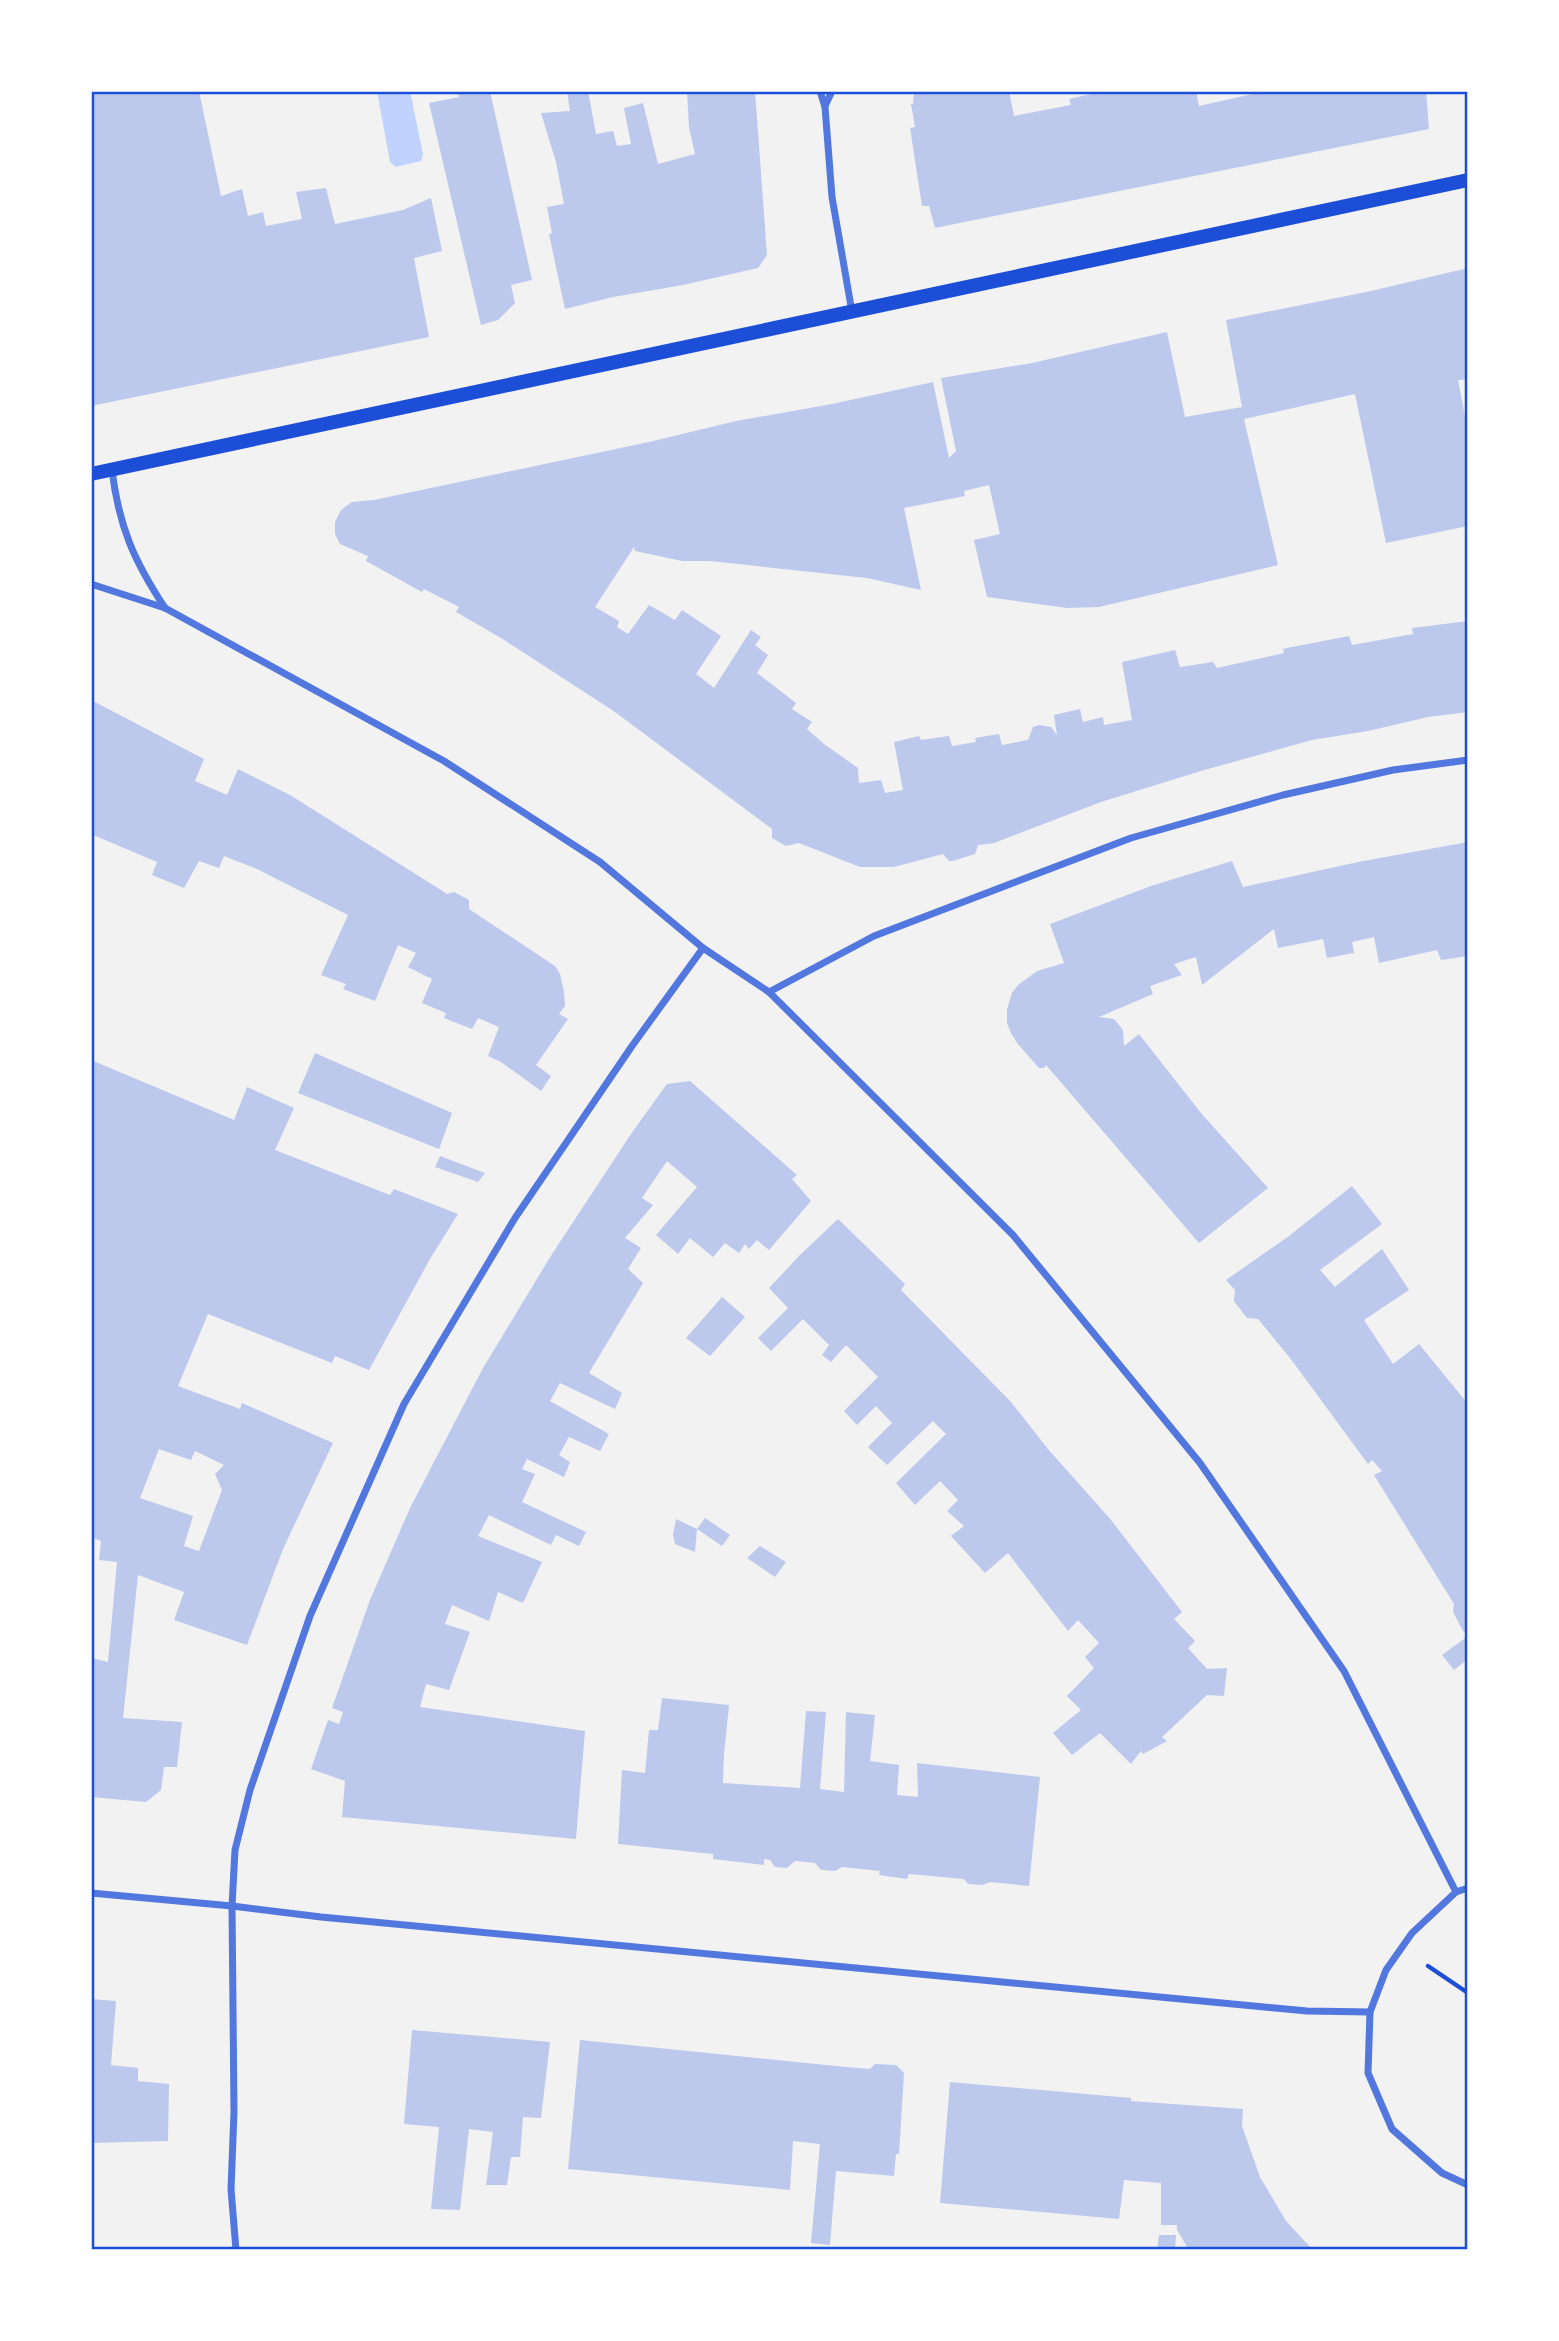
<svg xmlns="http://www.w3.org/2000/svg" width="1559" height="2341" font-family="'PT Sans Narrow',sans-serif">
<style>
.water{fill:#bfd3fe}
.building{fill:#bdc9ec;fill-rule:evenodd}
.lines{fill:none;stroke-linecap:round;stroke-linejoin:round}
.path{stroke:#1d4ed8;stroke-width:4.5}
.minor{stroke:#5277de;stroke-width:7}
.secondary{stroke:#1d4ed8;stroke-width:14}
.neatline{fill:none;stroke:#1d4ed8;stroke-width:2.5}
</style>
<rect width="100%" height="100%" fill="#f2f2f2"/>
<path class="water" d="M 377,91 L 410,91 L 423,154 L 421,161 L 396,167 L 390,162 Z"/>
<g class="building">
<path d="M 91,91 L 199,91 L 221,196 L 242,189 L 248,216 L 263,212 L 266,226 L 302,219 L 296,192 L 326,188 L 335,224 L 403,210 L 431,198 L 442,251 L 414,258 L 429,337 L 91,406 Z"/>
<path d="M 458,91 L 490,91 L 532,280 L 511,285 L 515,303 L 498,320 L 481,325 L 429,103 L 459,97 Z"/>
<path d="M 567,91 L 588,91 L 596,134 L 613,131 L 617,146 L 631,144 L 624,108 L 643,103 L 658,164 L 695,154 L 689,128 L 687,91 L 755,91 L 767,255 L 758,268 L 683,285 L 613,297 L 565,309 L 549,234 L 552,233 L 547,207 L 564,204 L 556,162 L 541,113 L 570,111 Z"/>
<path d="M 914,91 L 1009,91 L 1014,116 L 1071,105 L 1069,99 L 1105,91 L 1196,91 L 1199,106 L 1257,93 L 1257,91 L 1426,91 L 1429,129 L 935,228 L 929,206 L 922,206 L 910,128 L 915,127 L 911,104 L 913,104 Z"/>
<path d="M 1468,268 L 1468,379 L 1458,380 L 1468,432 L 1468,526 L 1386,543 L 1355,394 L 1244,419 L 1278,565 L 1099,607 L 1067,608 L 987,597 L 974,540 L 1000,534 L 989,485 L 964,491 L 965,496 L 904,508 L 921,590 L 867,578 L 710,561 L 682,561 L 635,551 L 634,547 L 595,607 L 619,621 L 617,627 L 628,634 L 649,605 L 675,620 L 682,610 L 721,636 L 696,674 L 714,688 L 751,630 L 761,637 L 755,645 L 768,655 L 757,673 L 796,703 L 792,709 L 812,722 L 807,729 L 824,744 L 858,768 L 859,783 L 881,780 L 885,793 L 903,790 L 894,742 L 919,736 L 921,740 L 949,736 L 952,746 L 976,742 L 975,738 L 999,734 L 1002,745 L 1028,740 L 1033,727 L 1039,725 L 1051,727 L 1057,735 L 1054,715 L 1080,709 L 1083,722 L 1103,717 L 1104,725 L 1132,720 L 1122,662 L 1175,650 L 1180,667 L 1213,662 L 1217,668 L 1284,653 L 1283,649 L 1287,648 L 1349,636 L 1352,645 L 1413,634 L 1412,628 L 1468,621 L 1468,712 L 1428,717 L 1368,731 L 1312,740 L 1201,771 L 1101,802 L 994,843 L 978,845 L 975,854 L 953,861 L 949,861 L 943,854 L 894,867 L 860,867 L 799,843 L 786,846 L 772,838 L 772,829 L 615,712 L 501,638 L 456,612 L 459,607 L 424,589 L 422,592 L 366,561 L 368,556 L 340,544 L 335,534 L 335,522 L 341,510 L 352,502 L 374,500 L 649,442 L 736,421 L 832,404 L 933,382 L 949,458 L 956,451 L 941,378 L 1032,363 L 1167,332 L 1185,417 L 1242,407 L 1226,320 L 1371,291 Z"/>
<path d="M 91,700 L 204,759 L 195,781 L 227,795 L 238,769 L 290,795 L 441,890 L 447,894 L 454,892 L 469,900 L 469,909 L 555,966 L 560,974 L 564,992 L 565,1006 L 559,1014 L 568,1019 L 536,1065 L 551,1076 L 541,1091 L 501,1062 L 488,1056 L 499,1027 L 478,1018 L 472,1029 L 444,1018 L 446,1013 L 422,1003 L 432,979 L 408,967 L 416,953 L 398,945 L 375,1001 L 343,989 L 346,984 L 321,975 L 348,915 L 257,869 L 224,856 L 219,868 L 199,861 L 184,888 L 152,875 L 157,862 L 91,834 Z"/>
<path d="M 1468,842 L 1468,956 L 1441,960 L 1437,950 L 1379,963 L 1374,937 L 1352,942 L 1354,953 L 1327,958 L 1323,939 L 1278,948 L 1274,929 L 1202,985 L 1196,957 L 1174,964 L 1182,975 L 1150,986 L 1153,994 L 1099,1017 L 1114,1019 L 1123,1030 L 1124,1046 L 1139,1034 L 1201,1113 L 1268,1188 L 1199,1243 L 1046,1065 L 1044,1068 L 1039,1068 L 1017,1043 L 1011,1033 L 1007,1023 L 1007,1009 L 1012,993 L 1018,985 L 1037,971 L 1064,963 L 1050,924 L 1151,886 L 1232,861 L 1243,887 L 1358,862 Z"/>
<path d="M 315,1053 L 452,1113 L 439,1149 L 298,1093 Z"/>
<path d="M 91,1060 L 234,1120 L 247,1087 L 294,1108 L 275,1150 L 390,1195 L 394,1189 L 458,1214 L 430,1259 L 369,1370 L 335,1356 L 332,1363 L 208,1314 L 178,1386 L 240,1409 L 242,1403 L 333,1443 L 283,1549 L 247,1645 L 174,1620 L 184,1592 L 138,1575 L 123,1718 L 182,1722 L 177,1767 L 164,1767 L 161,1790 L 146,1802 L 91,1797 L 91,1658 L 108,1662 L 117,1562 L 99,1560 L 101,1541 L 91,1537 ZM 159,1449 L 191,1460 L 195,1451 L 224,1465 L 215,1474 L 222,1490 L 199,1551 L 184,1546 L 193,1516 L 140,1498 Z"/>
<path d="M 690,1081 L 797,1175 L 792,1179 L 811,1201 L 769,1250 L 757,1240 L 749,1249 L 745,1244 L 739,1253 L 725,1243 L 713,1257 L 690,1238 L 678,1254 L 656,1235 L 697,1187 L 667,1161 L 642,1198 L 653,1205 L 625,1238 L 641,1248 L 628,1269 L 643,1283 L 589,1373 L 622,1393 L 615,1409 L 560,1383 L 550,1401 L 609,1434 L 600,1451 L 569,1437 L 559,1455 L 570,1462 L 564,1477 L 527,1459 L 522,1469 L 535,1474 L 522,1502 L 586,1532 L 579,1546 L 556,1535 L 551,1545 L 489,1515 L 478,1536 L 542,1562 L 523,1603 L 498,1592 L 489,1621 L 452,1605 L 445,1624 L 470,1632 L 449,1690 L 426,1684 L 420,1707 L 585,1731 L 576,1839 L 342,1817 L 345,1781 L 311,1769 L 328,1720 L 339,1724 L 343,1712 L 332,1708 L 370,1600 L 410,1508 L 483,1368 L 552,1254 L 633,1131 L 667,1084 Z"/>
<path d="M 440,1156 L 485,1173 L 478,1182 L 435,1167 Z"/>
<path d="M 1352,1186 L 1382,1224 L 1320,1270 L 1335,1287 L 1382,1249 L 1409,1290 L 1364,1320 L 1393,1364 L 1419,1344 L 1468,1404 L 1468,1633 L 1463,1631 L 1453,1612 L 1454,1604 L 1374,1475 L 1382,1471 L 1372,1460 L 1368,1464 L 1290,1358 L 1258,1319 L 1247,1318 L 1234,1301 L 1235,1290 L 1226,1280 L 1289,1236 Z"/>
<path d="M 838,1219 L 905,1284 L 901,1290 L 1011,1402 L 1048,1449 L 1111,1520 L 1182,1612 L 1174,1619 L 1195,1641 L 1188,1648 L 1207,1669 L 1227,1668 L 1224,1696 L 1207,1695 L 1162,1737 L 1167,1741 L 1143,1754 L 1141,1751 L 1131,1764 L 1100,1733 L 1072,1755 L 1053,1733 L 1081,1710 L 1067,1696 L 1094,1668 L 1085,1657 L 1099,1643 L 1078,1620 L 1068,1631 L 1008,1553 L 985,1573 L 951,1536 L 964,1526 L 947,1511 L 958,1500 L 940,1481 L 915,1505 L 896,1483 L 946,1434 L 933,1421 L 887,1465 L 868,1447 L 892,1423 L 876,1406 L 857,1425 L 844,1411 L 878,1377 L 846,1345 L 831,1362 L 822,1355 L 829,1345 L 803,1319 L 771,1351 L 758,1338 L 788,1308 L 769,1288 L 801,1254 Z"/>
<path d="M 722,1297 L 745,1317 L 710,1356 L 686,1338 Z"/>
<path d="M 705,1518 L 730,1535 L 722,1546 L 697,1529 Z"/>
<path d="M 676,1519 L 697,1529 L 695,1552 L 675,1544 L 673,1535 Z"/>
<path d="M 760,1546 L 786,1562 L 775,1577 L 747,1558 Z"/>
<path d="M 1468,1636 L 1468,1659 L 1454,1670 L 1442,1655 Z"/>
<path d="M 662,1698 L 729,1705 L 724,1754 L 723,1783 L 800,1788 L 806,1711 L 826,1712 L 820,1789 L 844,1792 L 846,1712 L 875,1715 L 870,1761 L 899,1765 L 897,1795 L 918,1797 L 917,1763 L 1040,1777 L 1029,1886 L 990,1882 L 983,1885 L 968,1884 L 964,1879 L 909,1874 L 907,1879 L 879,1875 L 880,1871 L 842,1867 L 835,1871 L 821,1870 L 815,1863 L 795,1861 L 787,1868 L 775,1867 L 770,1860 L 764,1859 L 764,1865 L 713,1859 L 713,1854 L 618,1844 L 622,1770 L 645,1773 L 649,1730 L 658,1730 Z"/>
<path d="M 91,1999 L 116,2001 L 111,2065 L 138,2068 L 138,2081 L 169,2084 L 168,2141 L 91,2143 Z"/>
<path d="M 412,2030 L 550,2042 L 541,2118 L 523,2117 L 520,2157 L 511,2157 L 507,2185 L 486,2185 L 493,2132 L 469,2129 L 460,2210 L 431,2209 L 439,2127 L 404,2124 Z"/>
<path d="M 580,2040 L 846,2067 L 870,2069 L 875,2064 L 896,2065 L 904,2073 L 899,2154 L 896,2154 L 894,2176 L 836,2171 L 830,2245 L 811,2243 L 820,2144 L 793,2141 L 790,2190 L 568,2169 Z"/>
<path d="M 950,2082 L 1131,2098 L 1131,2101 L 1243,2109 L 1242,2126 L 1260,2177 L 1286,2221 L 1313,2250 L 1189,2250 L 1177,2230 L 1177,2225 L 1161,2225 L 1161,2183 L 1124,2180 L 1119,2219 L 940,2203 Z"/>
<path d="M 1159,2235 L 1176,2235 L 1175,2250 L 1157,2250 Z"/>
</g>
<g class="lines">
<path class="path" d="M 1428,1966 L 1468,1993"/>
<g class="minor">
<path d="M 820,91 L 825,107 L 832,197 L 852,312"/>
<path d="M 825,106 L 832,91"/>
<path d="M 112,470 C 119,527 134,561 165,608"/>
<path d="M 91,584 L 165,608 L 444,761 L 600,862 L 703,948 L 769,992 L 1013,1235 L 1200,1463 L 1344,1671 L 1456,1892"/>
<path d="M 769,992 L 874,936 L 1131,838 L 1283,795 L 1393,770 L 1468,760"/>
<path d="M 1468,1888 L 1456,1892 L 1412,1933 L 1386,1970 L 1370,2012 L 1368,2073 L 1392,2129 L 1442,2173 L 1468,2185"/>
<path d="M 91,1893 L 232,1906 L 321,1917 L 1307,2011 L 1370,2012"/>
<path d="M 236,2250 L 231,2189 L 234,2112 L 232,1906 L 235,1850 L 250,1790 L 310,1616 L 404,1404 L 515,1218 L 632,1046 L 703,948"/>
</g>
<path class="secondary" d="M 91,474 L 1468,180"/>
</g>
<rect width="1559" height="2341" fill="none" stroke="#ffffff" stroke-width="186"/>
<rect x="93" y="93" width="1373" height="2155" class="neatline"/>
</svg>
